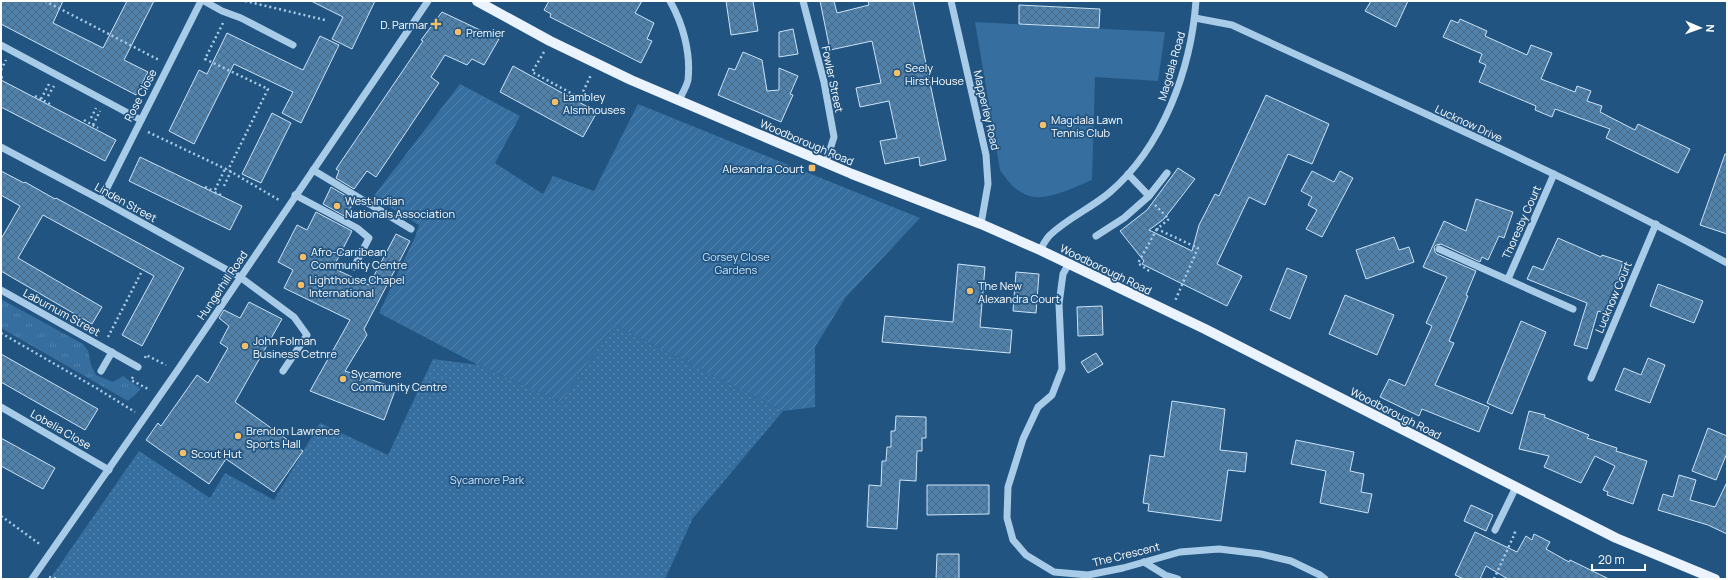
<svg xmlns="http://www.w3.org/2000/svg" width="1728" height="580" font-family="Manrope,sans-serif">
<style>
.grass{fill:url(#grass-tufts)}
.park{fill:url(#park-dots)}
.garden{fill:url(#garden-furrows)}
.pitch{fill:#356e9f}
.building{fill:url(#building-cross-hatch);stroke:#cbe3f6}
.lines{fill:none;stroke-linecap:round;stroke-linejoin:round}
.path{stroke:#a8cbe8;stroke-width:2.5;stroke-dasharray:2 3;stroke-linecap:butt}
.minor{stroke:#a8cbe8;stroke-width:7}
.major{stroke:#eaf3fe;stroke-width:10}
.poi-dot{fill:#f4bf69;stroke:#215481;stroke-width:1.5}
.labels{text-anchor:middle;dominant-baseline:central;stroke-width:3.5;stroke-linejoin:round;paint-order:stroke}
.poi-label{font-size:11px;fill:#fff;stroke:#215481;text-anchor:start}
.street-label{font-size:11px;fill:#fff;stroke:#215481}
.park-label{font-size:11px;fill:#cbe3f6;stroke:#215481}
</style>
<defs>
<pattern id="grass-tufts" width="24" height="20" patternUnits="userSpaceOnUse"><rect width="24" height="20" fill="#356e9f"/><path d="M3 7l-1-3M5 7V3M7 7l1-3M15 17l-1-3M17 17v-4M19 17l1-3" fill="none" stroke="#5384ad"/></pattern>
<pattern id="park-dots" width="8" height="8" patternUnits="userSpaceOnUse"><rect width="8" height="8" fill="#356e9f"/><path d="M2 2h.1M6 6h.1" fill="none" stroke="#5384ad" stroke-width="1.8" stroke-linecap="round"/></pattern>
<pattern id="garden-furrows" width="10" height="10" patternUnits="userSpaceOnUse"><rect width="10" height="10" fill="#356e9f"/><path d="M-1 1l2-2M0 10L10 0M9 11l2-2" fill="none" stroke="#5384ad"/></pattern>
<pattern id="building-cross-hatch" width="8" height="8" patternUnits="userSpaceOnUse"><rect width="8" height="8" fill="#4e81ac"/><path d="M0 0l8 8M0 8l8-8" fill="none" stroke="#4d6981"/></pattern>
</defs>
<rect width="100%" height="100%" fill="#215481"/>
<path class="grass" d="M 1,299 L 83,344 L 88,351 L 91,365 L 96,375 L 113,382 L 123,376 L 141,389 L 128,401 L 1,328 Z"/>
<path class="park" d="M 614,325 L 783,411 L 693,518 L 665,579 L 50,579 L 139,451 L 210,498 L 225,473 L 274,500 L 320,423 L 388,455 L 433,359 L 478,365 L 561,402 Z"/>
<path class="garden" d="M 460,84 L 520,116 L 495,163 L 543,194 L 553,176 L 594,191 L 638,104 L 920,218 L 846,297 L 815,347 L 815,407 L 783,411 L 614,325 L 561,402 L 478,365 L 379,313 L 415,237 L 419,225 L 373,197 Z"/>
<path class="pitch" d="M 975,22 L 1165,32 L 1158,81 L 1095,77 L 1092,180 C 1075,187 1044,203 1027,195 C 1015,191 1007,180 1000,170 Z"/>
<g class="building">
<path d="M 1,1 L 63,1 L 53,23 L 103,48 L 127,1 L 154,1 L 124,60 L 148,72 L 136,95 L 1,24 Z"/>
<path d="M 311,1 L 375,1 L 352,49 L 332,39 L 343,17 Z"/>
<path d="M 549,1 L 642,1 L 635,13 L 654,23 L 647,39 L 652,41 L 641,63 L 550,17 L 551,14 L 544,10 Z"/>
<path d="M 726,1 L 753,1 L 758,31 L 731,35 Z"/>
<path d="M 820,1 L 834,1 L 837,13 L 869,5 L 868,1 L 913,1 L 946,160 L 920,166 L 919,157 L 885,164 L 880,141 L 897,138 L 889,101 L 860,107 L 856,88 L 881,83 L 872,41 L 830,50 Z"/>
<path d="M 1371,1 L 1408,1 L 1396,27 L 1365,11 Z"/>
<path d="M 1019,5 L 1100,9 L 1099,28 L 1019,24 Z"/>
<path d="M 442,12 L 499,39 L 484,65 L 472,59 L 467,65 L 445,55 L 431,77 L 439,83 L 376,177 L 367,171 L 354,189 L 336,178 L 339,171 L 336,169 L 423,41 L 421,40 Z"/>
<path d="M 1460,19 L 1487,31 L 1485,36 L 1527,55 L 1531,45 L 1552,53 L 1541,79 L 1575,92 L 1577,86 L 1591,91 L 1587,101 L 1602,106 L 1600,112 L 1635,130 L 1638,124 L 1690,149 L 1678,173 L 1606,138 L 1610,129 L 1555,109 L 1552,117 L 1535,110 L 1536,106 L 1479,82 L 1486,65 L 1479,62 L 1482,54 L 1443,37 L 1451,20 L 1458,23 Z"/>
<path d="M 793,29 L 798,54 L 779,57 L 779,32 Z"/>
<path d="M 227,33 L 303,70 L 320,36 L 339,45 L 301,123 L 282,113 L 293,92 L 234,64 L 194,144 L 169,131 L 199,70 L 207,74 Z"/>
<path d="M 743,52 L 762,60 L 767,91 L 779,90 L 779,68 L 798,76 L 790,94 L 793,95 L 781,122 L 718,95 L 729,68 L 735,70 Z"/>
<path d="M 513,66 L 597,112 L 583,137 L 500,92 Z"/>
<path d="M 1,80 L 116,140 L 105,161 L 1,107 Z"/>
<path d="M 1266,95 L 1329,124 L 1312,164 L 1288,154 L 1265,205 L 1249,197 L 1217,264 L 1242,276 L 1227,306 L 1142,264 L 1144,261 L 1120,231 L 1147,210 L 1178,168 L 1195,179 L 1164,219 L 1149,230 L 1192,251 L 1199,225 L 1215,194 L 1219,196 Z"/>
<path d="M 272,113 L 291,123 L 261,183 L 242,174 Z"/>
<path d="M 1725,154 L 1727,154 L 1727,234 L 1700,225 Z"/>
<path d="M 140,157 L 242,206 L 230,230 L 129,181 Z"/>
<path d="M 1,171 L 24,183 L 25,182 L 55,199 L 56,198 L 184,268 L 142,346 L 122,335 L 154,276 L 43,215 L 18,258 L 102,307 L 92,324 L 1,271 L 1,239 L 20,206 L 1,195 Z"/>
<path d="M 1312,171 L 1334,182 L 1340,171 L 1353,178 L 1322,237 L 1306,229 L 1317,210 L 1308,205 L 1312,197 L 1301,191 Z"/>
<path d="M 331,187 L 348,197 L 345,202 L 352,205 L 346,217 L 323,204 Z"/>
<path d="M 1476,199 L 1513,212 L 1504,238 L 1499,236 L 1488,260 L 1482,257 L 1480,262 L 1441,244 L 1436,245 L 1434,247 L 1435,252 L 1437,254 L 1476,271 L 1466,295 L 1468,296 L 1449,341 L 1454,343 L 1435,385 L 1489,407 L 1479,432 L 1422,409 L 1419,416 L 1380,397 L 1389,379 L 1405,386 L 1432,326 L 1426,323 L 1447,277 L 1423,267 L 1444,221 L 1466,231 Z"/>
<path d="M 316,212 L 352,231 L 333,268 L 369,285 L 396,234 L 410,241 L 364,329 L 367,335 L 345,371 L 396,388 L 384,420 L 310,391 L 350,320 L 284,288 L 293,270 L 278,262 L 297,225 L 307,230 Z"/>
<path d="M 1394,237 L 1399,250 L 1409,247 L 1414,262 L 1366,279 L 1356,250 Z"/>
<path d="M 1558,238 L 1601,257 L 1602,255 L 1623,262 L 1607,314 L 1598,311 L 1587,349 L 1574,345 L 1587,303 L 1527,279 L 1533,266 L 1543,270 Z"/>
<path d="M 958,264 L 985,267 L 980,327 L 1012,330 L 1010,353 L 882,342 L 885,316 L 953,322 Z"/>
<path d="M 1287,268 L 1307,276 L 1290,319 L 1270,310 Z"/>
<path d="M 1016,272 L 1039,274 L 1036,313 L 1013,311 Z"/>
<path d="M 1658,284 L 1703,301 L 1694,323 L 1650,306 Z"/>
<path d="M 1345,295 L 1394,315 L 1377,355 L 1329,334 Z"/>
<path d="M 249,302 L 282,319 L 235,402 L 303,451 L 274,492 L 226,459 L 209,484 L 146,440 L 158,423 L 161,426 L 197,375 L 208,383 L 228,348 L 220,343 L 229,326 L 219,318 L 224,310 L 240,318 Z"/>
<path d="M 1102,306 L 1103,335 L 1078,336 L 1077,307 Z"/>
<path d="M 1521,321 L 1546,332 L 1512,414 L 1487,403 Z"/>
<path d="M 1096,353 L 1103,364 L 1088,373 L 1081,362 Z"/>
<path d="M 1,354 L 98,409 L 85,430 L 1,382 Z"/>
<path d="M 1648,358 L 1665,365 L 1650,403 L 1615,390 L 1624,368 L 1641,375 Z"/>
<path d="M 1172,401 L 1225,409 L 1220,450 L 1247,453 L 1245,472 L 1228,470 L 1221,521 L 1148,511 L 1149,504 L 1143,503 L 1150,455 L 1164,457 Z"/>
<path d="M 1529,411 L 1545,415 L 1544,417 L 1589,435 L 1587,438 L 1617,448 L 1616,451 L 1647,461 L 1633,504 L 1607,495 L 1608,492 L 1603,490 L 1615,466 L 1595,456 L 1581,483 L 1544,467 L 1549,456 L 1519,449 Z"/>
<path d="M 896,416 L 926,417 L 926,438 L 922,438 L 922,451 L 917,451 L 916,481 L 900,480 L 897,529 L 867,527 L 869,485 L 881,486 L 882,461 L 886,461 L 887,447 L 891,447 L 891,431 L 895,431 Z"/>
<path d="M 1708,428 L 1727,436 L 1727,453 L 1716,480 L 1692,471 Z"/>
<path d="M 1,438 L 55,468 L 43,489 L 1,466 Z"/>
<path d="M 1296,440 L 1354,452 L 1350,471 L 1364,474 L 1361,492 L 1372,494 L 1368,513 L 1320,503 L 1326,471 L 1291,464 Z"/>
<path d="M 1679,475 L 1696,480 L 1690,500 L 1715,507 L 1727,482 L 1727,534 L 1708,525 L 1658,510 L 1663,494 L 1673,497 Z"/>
<path d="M 927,485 L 989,485 L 989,514 L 927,515 Z"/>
<path d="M 1471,505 L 1493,515 L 1486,531 L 1464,521 Z"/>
<path d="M 1475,532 L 1517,552 L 1526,536 L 1532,540 L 1534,534 L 1550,542 L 1546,549 L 1569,562 L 1570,560 L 1609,579 L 1508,579 L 1486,566 L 1480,579 L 1464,579 L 1455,575 Z"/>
<path d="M 937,554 L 959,554 L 959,579 L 936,579 Z"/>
</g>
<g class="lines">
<g class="path">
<path d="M 45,1 L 159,60"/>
<path d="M 245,1 L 325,20"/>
<path d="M 223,23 L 205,59 L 268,89 L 228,170"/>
<path d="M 544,52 L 532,72 L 580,98 L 591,75"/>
<path d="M 1,70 L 6,60"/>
<path d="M 1,77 L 3,78"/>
<path d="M 35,96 L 50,104"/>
<path d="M 48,96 L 54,86"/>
<path d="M 41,99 L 49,84"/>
<path d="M 91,118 L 96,108"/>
<path d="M 84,120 L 98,128"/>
<path d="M 93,125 L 100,111"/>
<path d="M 148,132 L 228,170 L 279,200"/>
<path d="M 224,186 L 231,171"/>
<path d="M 205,187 L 214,191"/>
<path d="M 221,195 L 214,192 L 225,169"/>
<path d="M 1155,205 L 1169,219 L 1157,229 L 1198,248 L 1175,301"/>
<path d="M 1149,271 L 1138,263 L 1157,229"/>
<path d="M 1,333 L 98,389 L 135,412"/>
<path d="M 108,337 L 141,273"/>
<path d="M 145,358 L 146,355 L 166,365"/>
<path d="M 133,377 L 131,380 L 150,390"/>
<path d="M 1,516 L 41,545"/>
<path d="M 49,577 L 58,579"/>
<path d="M 1494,579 L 1515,533 L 1512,530"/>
</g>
<g class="minor">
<path d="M 204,1 L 222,11 L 241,18 L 293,45"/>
<path d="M 670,1 C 683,24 691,53 688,80 C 687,86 682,94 679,100"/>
<path d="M 803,1 L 824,82 L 834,137 L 826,162"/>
<path d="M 951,1 L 986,155 L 988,184 L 981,224"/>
<path d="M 1195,18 L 1232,25 C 1398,102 1567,175 1727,263"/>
<path d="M 1,45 L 141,120"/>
<path d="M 1,147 L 101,200 L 240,277 L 294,317 L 307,335 L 283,371"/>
<path d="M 313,170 L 411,229"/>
<path d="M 1128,174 L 1149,196"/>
<path d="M 295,195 L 357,228 L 369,238 L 354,267"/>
<path d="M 101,200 L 201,1"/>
<path d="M 1096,236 L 1124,218 L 1149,196 L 1167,173"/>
<path d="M 1439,249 L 1573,309"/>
<path d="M 1040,250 C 1043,245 1046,239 1050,235 C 1068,218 1091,208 1109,193 C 1163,147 1191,69 1196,1"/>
<path d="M 1068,265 L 1063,274 L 1059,304 L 1062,369 L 1052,395 L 1038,407 L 1023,439 L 1008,487 L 1007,518 L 1013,540 L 1026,555 L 1054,572 L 1088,575 L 1123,568 L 1180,552 L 1219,549 L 1261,554 L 1291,561 L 1320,575 L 1325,579"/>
<path d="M 1508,279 L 1554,174"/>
<path d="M 1,290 L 138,367"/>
<path d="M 101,371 L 112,352"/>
<path d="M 1591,378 L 1656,224"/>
<path d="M 1,407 L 109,470"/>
<path d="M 1495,530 L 1516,487"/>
<path d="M 1144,562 L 1165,575 L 1178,579"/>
<path d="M 32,579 L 177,371 L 428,1"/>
</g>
<path class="major" d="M 477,1 L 550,41 L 631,80 L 852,174 L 981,224 L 1040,250 L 1205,329 L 1616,538 L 1715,579"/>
</g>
<g class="poi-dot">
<path d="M434 18h4v4h4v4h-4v4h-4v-4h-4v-4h4z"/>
<circle cx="458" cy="32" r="4"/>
<circle cx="897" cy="73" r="4"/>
<circle cx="555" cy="102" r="4"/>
<circle cx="1043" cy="125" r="4"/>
<rect x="808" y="164" width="8" height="8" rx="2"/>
<circle cx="337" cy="206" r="4"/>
<circle cx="303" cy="257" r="4"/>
<circle cx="301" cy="285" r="4"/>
<circle cx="970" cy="291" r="4"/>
<circle cx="245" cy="346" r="4"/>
<circle cx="343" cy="379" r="4"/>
<circle cx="238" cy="436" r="4"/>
<circle cx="183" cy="453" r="4"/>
</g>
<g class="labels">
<g class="poi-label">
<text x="428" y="24" text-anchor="end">D. Parmar</text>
<text x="466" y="32">Premier</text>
<text x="905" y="67">Seely<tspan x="905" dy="13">Hirst House</tspan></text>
<text x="563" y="96">Lambley<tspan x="563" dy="13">Alsmhouses</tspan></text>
<text x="1051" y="119">Magdala Lawn<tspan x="1051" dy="13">Tennis Club</tspan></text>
<text x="804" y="168" text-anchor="end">Alexandra Court</text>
<text x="345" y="200">West Indian<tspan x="345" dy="13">Nationals Association</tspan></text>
<text x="311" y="251">Afro-Carribean<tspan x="311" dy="13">Community Centre</tspan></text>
<text x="309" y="279">Lighthouse Chapel<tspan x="309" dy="13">International</tspan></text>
<text x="978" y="285">The New<tspan x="978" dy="13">Alexandra Court</tspan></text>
<text x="253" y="340">John Folman<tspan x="253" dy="13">Business Cetnre</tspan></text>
<text x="351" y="373">Sycamore<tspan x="351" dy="13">Community Centre</tspan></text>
<text x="246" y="430">Brendon Lawrence<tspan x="246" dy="13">Sports Hall</tspan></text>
<text x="191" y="453">Scout Hut</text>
</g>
<g class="street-label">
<text transform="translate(1171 66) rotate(-74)">Magdala Road</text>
<text transform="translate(833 79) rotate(78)">Fowler Street</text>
<text transform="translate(140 95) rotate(-63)">Rose Close</text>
<text transform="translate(987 110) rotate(77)">Mapperley Road</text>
<text transform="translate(1469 123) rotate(25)">Lucknow Drive</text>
<text transform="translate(807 142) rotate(23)">Woodborough Road</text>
<text transform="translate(126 202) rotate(29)">Linden Street</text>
<text transform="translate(1521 222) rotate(-66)">Thoresby Court</text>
<text transform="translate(1106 269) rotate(26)">Woodborough Road</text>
<text transform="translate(222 285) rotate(-56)">Hungerhill Road</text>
<text transform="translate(1613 297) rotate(-67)">Lucknow Court</text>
<text transform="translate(62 312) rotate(29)">Laburnum Street</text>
<text transform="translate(1396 413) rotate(27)">Woodborough Road</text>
<text transform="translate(61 429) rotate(30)">Lobelia Close</text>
<text transform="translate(1126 554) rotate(-14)">The Crescent</text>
</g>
<g class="park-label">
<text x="736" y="256">Gorsey Close<tspan x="736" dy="13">Gardens</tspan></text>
<text x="487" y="479">Sycamore Park</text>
</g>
</g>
<rect width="1728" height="580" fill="none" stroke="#ffffff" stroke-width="4"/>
<g transform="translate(1700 28) rotate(92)" stroke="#215481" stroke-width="3" paint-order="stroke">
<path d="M0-3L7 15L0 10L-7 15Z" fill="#ffffff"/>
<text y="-6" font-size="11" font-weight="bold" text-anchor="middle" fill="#ffffff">N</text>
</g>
<path d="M1592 564v6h53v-6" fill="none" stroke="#ffffff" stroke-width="2"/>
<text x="1598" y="564" font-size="12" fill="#ffffff" stroke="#215481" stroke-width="3" paint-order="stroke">20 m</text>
</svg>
